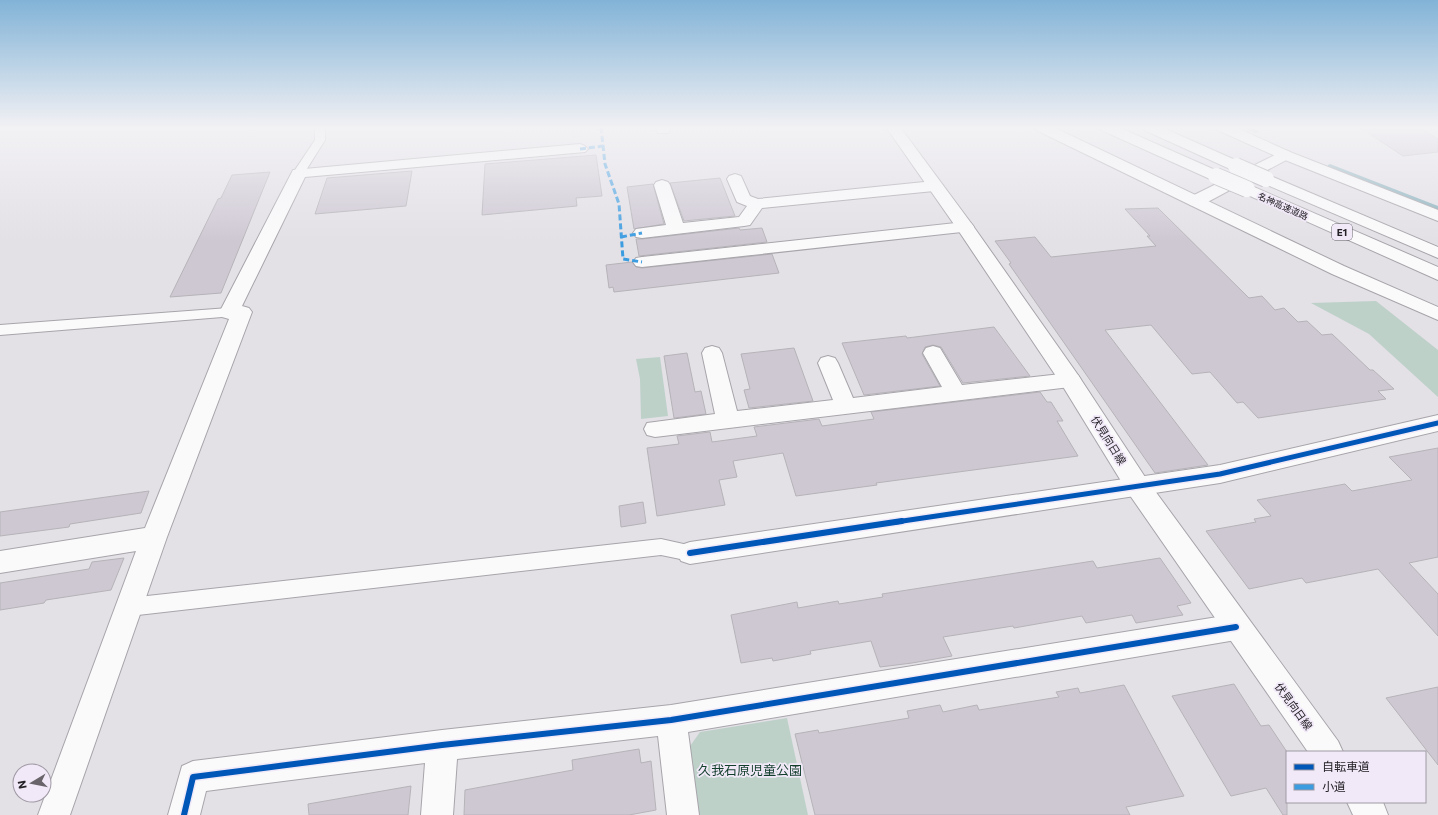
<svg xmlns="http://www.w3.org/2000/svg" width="1438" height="815" font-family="Commissioner,'Noto Sans JP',sans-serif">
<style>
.green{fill:#bdd1c9}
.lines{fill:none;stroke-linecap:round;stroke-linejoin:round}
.stream{fill:#89b1bd;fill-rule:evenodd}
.building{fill:#cec8d3;stroke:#b6b3b8}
.lane-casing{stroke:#a7a4aa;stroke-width:2}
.street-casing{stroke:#a7a4aa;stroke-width:2}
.secondary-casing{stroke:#a7a4aa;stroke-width:2}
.highway-casing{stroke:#a7a4aa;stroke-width:2}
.lane{fill:#fbfafb;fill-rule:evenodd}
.street{fill:#fbfafb;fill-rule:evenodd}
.secondary{fill:#fbfafb;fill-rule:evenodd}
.highway{fill:#fbfafb;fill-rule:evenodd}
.highway-bridge-casing{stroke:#a7a4aa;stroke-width:18;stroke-linecap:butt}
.highway-bridge{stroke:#fbfafb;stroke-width:16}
.quiet{stroke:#3c9ce0;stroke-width:3;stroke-dasharray:6 3;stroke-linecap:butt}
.cycleway-far1-casing{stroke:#f1e9f8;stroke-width:8}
.cycleway-casing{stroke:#f1e9f8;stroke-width:9}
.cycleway-far1{stroke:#0057b8;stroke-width:5}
.cycleway{stroke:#0057b8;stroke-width:6}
.labels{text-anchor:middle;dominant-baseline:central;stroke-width:3.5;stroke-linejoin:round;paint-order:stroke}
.far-street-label{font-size:9px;fill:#252227;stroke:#f1e9f8}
.shield{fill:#f1e9f8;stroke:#625e66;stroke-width:1}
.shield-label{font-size:10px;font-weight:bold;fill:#252227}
.street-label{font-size:11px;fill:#252227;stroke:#f1e9f8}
.near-park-label{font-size:13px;fill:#123e2c;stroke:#f1e9f8}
</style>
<rect width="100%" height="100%" fill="#e3e0e6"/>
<g class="green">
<path d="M 1376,301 L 1438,350 L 1438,397 L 1369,334 L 1311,303 Z"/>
<path d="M 660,357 L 668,416 L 641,419 L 640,379 L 636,359 Z"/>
<path d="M 787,718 L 808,815 L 697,815 L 688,749 L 700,732 Z"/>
</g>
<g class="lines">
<g class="stream">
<path d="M 1242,127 L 1250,127 L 1260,132 L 1255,133 Z"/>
<path d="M 1330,164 L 1438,206 L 1438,210 L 1328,167 L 1328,165 Z"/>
</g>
</g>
<g class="building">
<path d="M 1359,127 L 1419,127 L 1438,139 L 1438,152 L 1403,156 Z"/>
<path d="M 596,155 L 602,196 L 576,198 L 577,206 L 482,215 L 485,164 Z"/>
<path d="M 412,171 L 406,206 L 315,214 L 327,178 Z"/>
<path d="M 270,172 L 221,293 L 170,297 L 218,199 L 221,198 L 232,175 Z"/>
<path d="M 720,178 L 735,216 L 684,221 L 670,183 Z"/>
<path d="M 653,184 L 664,224 L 634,229 L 627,187 Z"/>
<path d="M 1158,208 L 1249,298 L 1262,296 L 1275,310 L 1284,308 L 1298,322 L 1307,321 L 1322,335 L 1332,334 L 1370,370 L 1373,370 L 1394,389 L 1378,391 L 1386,399 L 1258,418 L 1243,402 L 1237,403 L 1210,372 L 1192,374 L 1151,325 L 1105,330 L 1208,465 L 1155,473 L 1009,264 L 1011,263 L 995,241 L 1035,237 L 1051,257 L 1156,246 L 1147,236 L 1150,236 L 1125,209 Z"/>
<path d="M 739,228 L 740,230 L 762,228 L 767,242 L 639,256 L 636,239 L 642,239 Z"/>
<path d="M 772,254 L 779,273 L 614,292 L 613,287 L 609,288 L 606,265 L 632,262 L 636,267 L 642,268 Z"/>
<path d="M 994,327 L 1030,376 L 963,383 L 941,347 L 933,345 L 925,347 L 922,354 L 940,386 L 864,395 L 842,343 L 906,336 L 907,338 Z"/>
<path d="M 794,348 L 813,401 L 749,408 L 744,390 L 750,389 L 741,354 Z"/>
<path d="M 687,353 L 695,392 L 701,391 L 706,414 L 674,418 L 664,356 Z"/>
<path d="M 1040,392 L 1047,402 L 1051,402 L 1063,421 L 1057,421 L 1078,456 L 876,483 L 877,485 L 796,496 L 783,453 L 733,461 L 737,477 L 719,480 L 725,505 L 657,516 L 647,448 L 679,444 L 677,436 L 710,432 L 712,442 L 757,436 L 754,427 L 819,419 L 822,426 L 874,419 L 871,412 Z"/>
<path d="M 1438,448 L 1438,557 L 1409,563 L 1438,594 L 1438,636 L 1378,569 L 1306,583 L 1302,578 L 1249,589 L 1206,531 L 1256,522 L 1254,519 L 1271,516 L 1257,500 L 1345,484 L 1352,491 L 1412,480 L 1389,457 Z"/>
<path d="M 149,491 L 141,513 L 70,524 L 69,527 L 0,536 L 0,512 Z"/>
<path d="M 643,502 L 646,523 L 621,527 L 619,506 Z"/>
<path d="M 124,558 L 111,590 L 46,600 L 44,603 L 0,610 L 0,583 L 89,569 L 92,562 Z"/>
<path d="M 1160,558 L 1191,603 L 1177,606 L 1183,615 L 1136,623 L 1132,615 L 1086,623 L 1082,616 L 1014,628 L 1013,626 L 943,637 L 952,656 L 912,663 L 880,667 L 871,641 L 810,651 L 811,654 L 773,661 L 772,658 L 741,663 L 731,615 L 797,602 L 798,608 L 838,601 L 839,604 L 883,597 L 882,594 L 1093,561 L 1097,568 Z"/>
<path d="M 1234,684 L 1261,726 L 1269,725 L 1287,752 L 1287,815 L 1283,815 L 1266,788 L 1231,796 L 1172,696 Z"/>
<path d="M 1124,685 L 1184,796 L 1126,807 L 1130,815 L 815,815 L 795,734 L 818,730 L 819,733 L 909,718 L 907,711 L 940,705 L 943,712 L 977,705 L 979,710 L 1059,697 L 1056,692 L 1078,688 L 1080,693 Z"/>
<path d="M 1438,687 L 1438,765 L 1386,698 Z"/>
<path d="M 639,749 L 641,763 L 651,761 L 656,810 L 629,815 L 464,815 L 465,790 L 573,770 L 572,760 Z"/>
<path d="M 411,786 L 408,815 L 309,815 L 308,804 Z"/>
</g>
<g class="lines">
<g class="lane-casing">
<g id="lane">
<path d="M 315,127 L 325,127 L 325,140 L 303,175 L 295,175 L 293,173 L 315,140 Z"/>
<path d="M 242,307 L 247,309 L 249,312 L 247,315 L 0,335 L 0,325 Z"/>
<path d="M 661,539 L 697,547 L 699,553 L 697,559 L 690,561 L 661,555 L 129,616 L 122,613 L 119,607 L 122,601 L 129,598 Z"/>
</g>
</g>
<g class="street-casing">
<g id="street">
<path d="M 655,127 L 669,127 L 670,130 L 668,133 L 658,133 Z"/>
<path d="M 580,144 L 585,146 L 588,149 L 585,152 L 305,177 L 242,306 L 249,308 L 252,312 L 167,537 L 70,815 L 38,815 L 136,551 L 0,573 L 0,551 L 145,528 L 229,319 L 222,317 L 219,313 L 293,170 Z"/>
<path d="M 1285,150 L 1290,152 L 1293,155 L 1290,158 L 1202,205 L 1196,206 L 1190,205 L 1188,201 L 1190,197 Z"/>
<path d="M 735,174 L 741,176 L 750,196 L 758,199 L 934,181 L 940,183 L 942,186 L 940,189 L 934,191 L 762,208 L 750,225 L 744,226 L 642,238 L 636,237 L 633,233 L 636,229 L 666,225 L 654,185 L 656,182 L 662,180 L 668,182 L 670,185 L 683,223 L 739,217 L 747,206 L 737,202 L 727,179 L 729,176 Z"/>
<path d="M 965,222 L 971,223 L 974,227 L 971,231 L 642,267 L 636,266 L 633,262 L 636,258 L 642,257 Z"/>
<path d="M 712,346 L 719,348 L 722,353 L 737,411 L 833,400 L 818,363 L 821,358 L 828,356 L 835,358 L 838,363 L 853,398 L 942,387 L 923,353 L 926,348 L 933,346 L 940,348 L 962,385 L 1070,373 L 1078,375 L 1081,380 L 1078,385 L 1070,387 L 655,437 L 647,435 L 644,429 L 647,423 L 715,414 L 702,353 L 705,348 Z"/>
<path d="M 1438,415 L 1438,431 L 1220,483 L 690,564 L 681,561 L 677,553 L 681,545 L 690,542 L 1220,465 Z"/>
<path d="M 1236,614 L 1246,618 L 1250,627 L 1246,636 L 1236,640 L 688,732 L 699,815 L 667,815 L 658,736 L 457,759 L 453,815 L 421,815 L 425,763 L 206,791 L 200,815 L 168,815 L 182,766 L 193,761 L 442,730 L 671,705 Z"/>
</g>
</g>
<g class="secondary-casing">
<g id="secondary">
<path d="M 886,127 L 900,127 L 971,223 L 1078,375 L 1147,480 L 1338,741 L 1343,752 L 1308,752 L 1129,494 L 1062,385 L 958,230 Z"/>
<path d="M 1034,127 L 1053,127 L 1344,266 L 1438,307 L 1438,320 L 1332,274 L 1036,130 Z"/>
<path d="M 1215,127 L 1235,127 L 1290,152 L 1438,210 L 1438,221 L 1280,158 L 1217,130 Z"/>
<path d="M 1347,802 L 1383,802 L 1388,815 L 1353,815 Z"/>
</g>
</g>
<g class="highway-casing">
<g id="highway">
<path d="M 1099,127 L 1118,127 L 1222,173 L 1224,176 L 1222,179 L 1210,179 L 1101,130 Z"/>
<path d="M 1142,127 L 1161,127 L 1242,163 L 1244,166 L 1242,169 L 1230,169 L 1144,130 Z"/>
<path d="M 1266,174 L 1438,247 L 1438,258 L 1260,182 L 1258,179 L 1260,176 Z"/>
<path d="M 1247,184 L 1438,267 L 1438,280 L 1241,192 L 1239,189 L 1241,186 Z"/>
</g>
</g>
<use href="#lane" class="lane"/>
<use href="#street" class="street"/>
<use href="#secondary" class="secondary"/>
<use href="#highway" class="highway"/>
<g class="highway-bridge-casing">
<g id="highway-bridge">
<path d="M 1236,166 L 1266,179"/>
<path d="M 1216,176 L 1247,189"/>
</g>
</g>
<use href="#highway-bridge" class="highway-bridge"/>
<g class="quiet">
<path d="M 601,127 L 605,164 L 619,204 L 623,259 L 642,262"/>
<path d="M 580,149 L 603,146"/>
<path d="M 621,237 L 642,233"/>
</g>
<g class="cycleway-far1-casing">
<path id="cycleway-far1" d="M 896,522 L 1220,474 L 1438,423"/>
</g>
<g class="cycleway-casing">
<g id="cycleway">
<path d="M 690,553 L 902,521"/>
<path d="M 184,815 L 193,777 L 442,745 L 671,720 L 1236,627"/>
</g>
</g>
<use href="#cycleway-far1" class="cycleway-far1"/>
<use href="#cycleway" class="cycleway"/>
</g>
<linearGradient id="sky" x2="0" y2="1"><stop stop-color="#82b3d7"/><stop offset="0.53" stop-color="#f2f1f4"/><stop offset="1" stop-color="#f2f1f4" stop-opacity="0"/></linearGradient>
<rect width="1438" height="241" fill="url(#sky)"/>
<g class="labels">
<g class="far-street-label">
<text transform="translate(1283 206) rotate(24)">名神高速道路</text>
</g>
<rect class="shield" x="1332" y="224" width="20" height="16" rx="3"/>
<g class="shield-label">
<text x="1342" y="232">E1</text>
</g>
<g class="street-label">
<text transform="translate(1109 440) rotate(58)">伏見向日線</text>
<text transform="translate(1294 706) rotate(54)">伏見向日線</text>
</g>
<g class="near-park-label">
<text x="750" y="770">久我石原児童公園</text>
</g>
</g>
<rect x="1286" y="751" width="140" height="52" fill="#f1e9f8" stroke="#9f99a4"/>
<rect x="1294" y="764" width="20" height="6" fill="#0057b8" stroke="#9f99a4"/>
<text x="1322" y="771" font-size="12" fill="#252227">自転車道</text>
<rect x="1294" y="784" width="20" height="6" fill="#3c9ce0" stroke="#9f99a4"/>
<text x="1322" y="791" font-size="12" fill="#252227">小道</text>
<g transform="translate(32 783) rotate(260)"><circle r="19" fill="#f1e9f8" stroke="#9f99a4"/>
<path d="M0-3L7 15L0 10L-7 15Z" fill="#68646a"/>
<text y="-6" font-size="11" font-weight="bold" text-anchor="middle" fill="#252227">N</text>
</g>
</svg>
